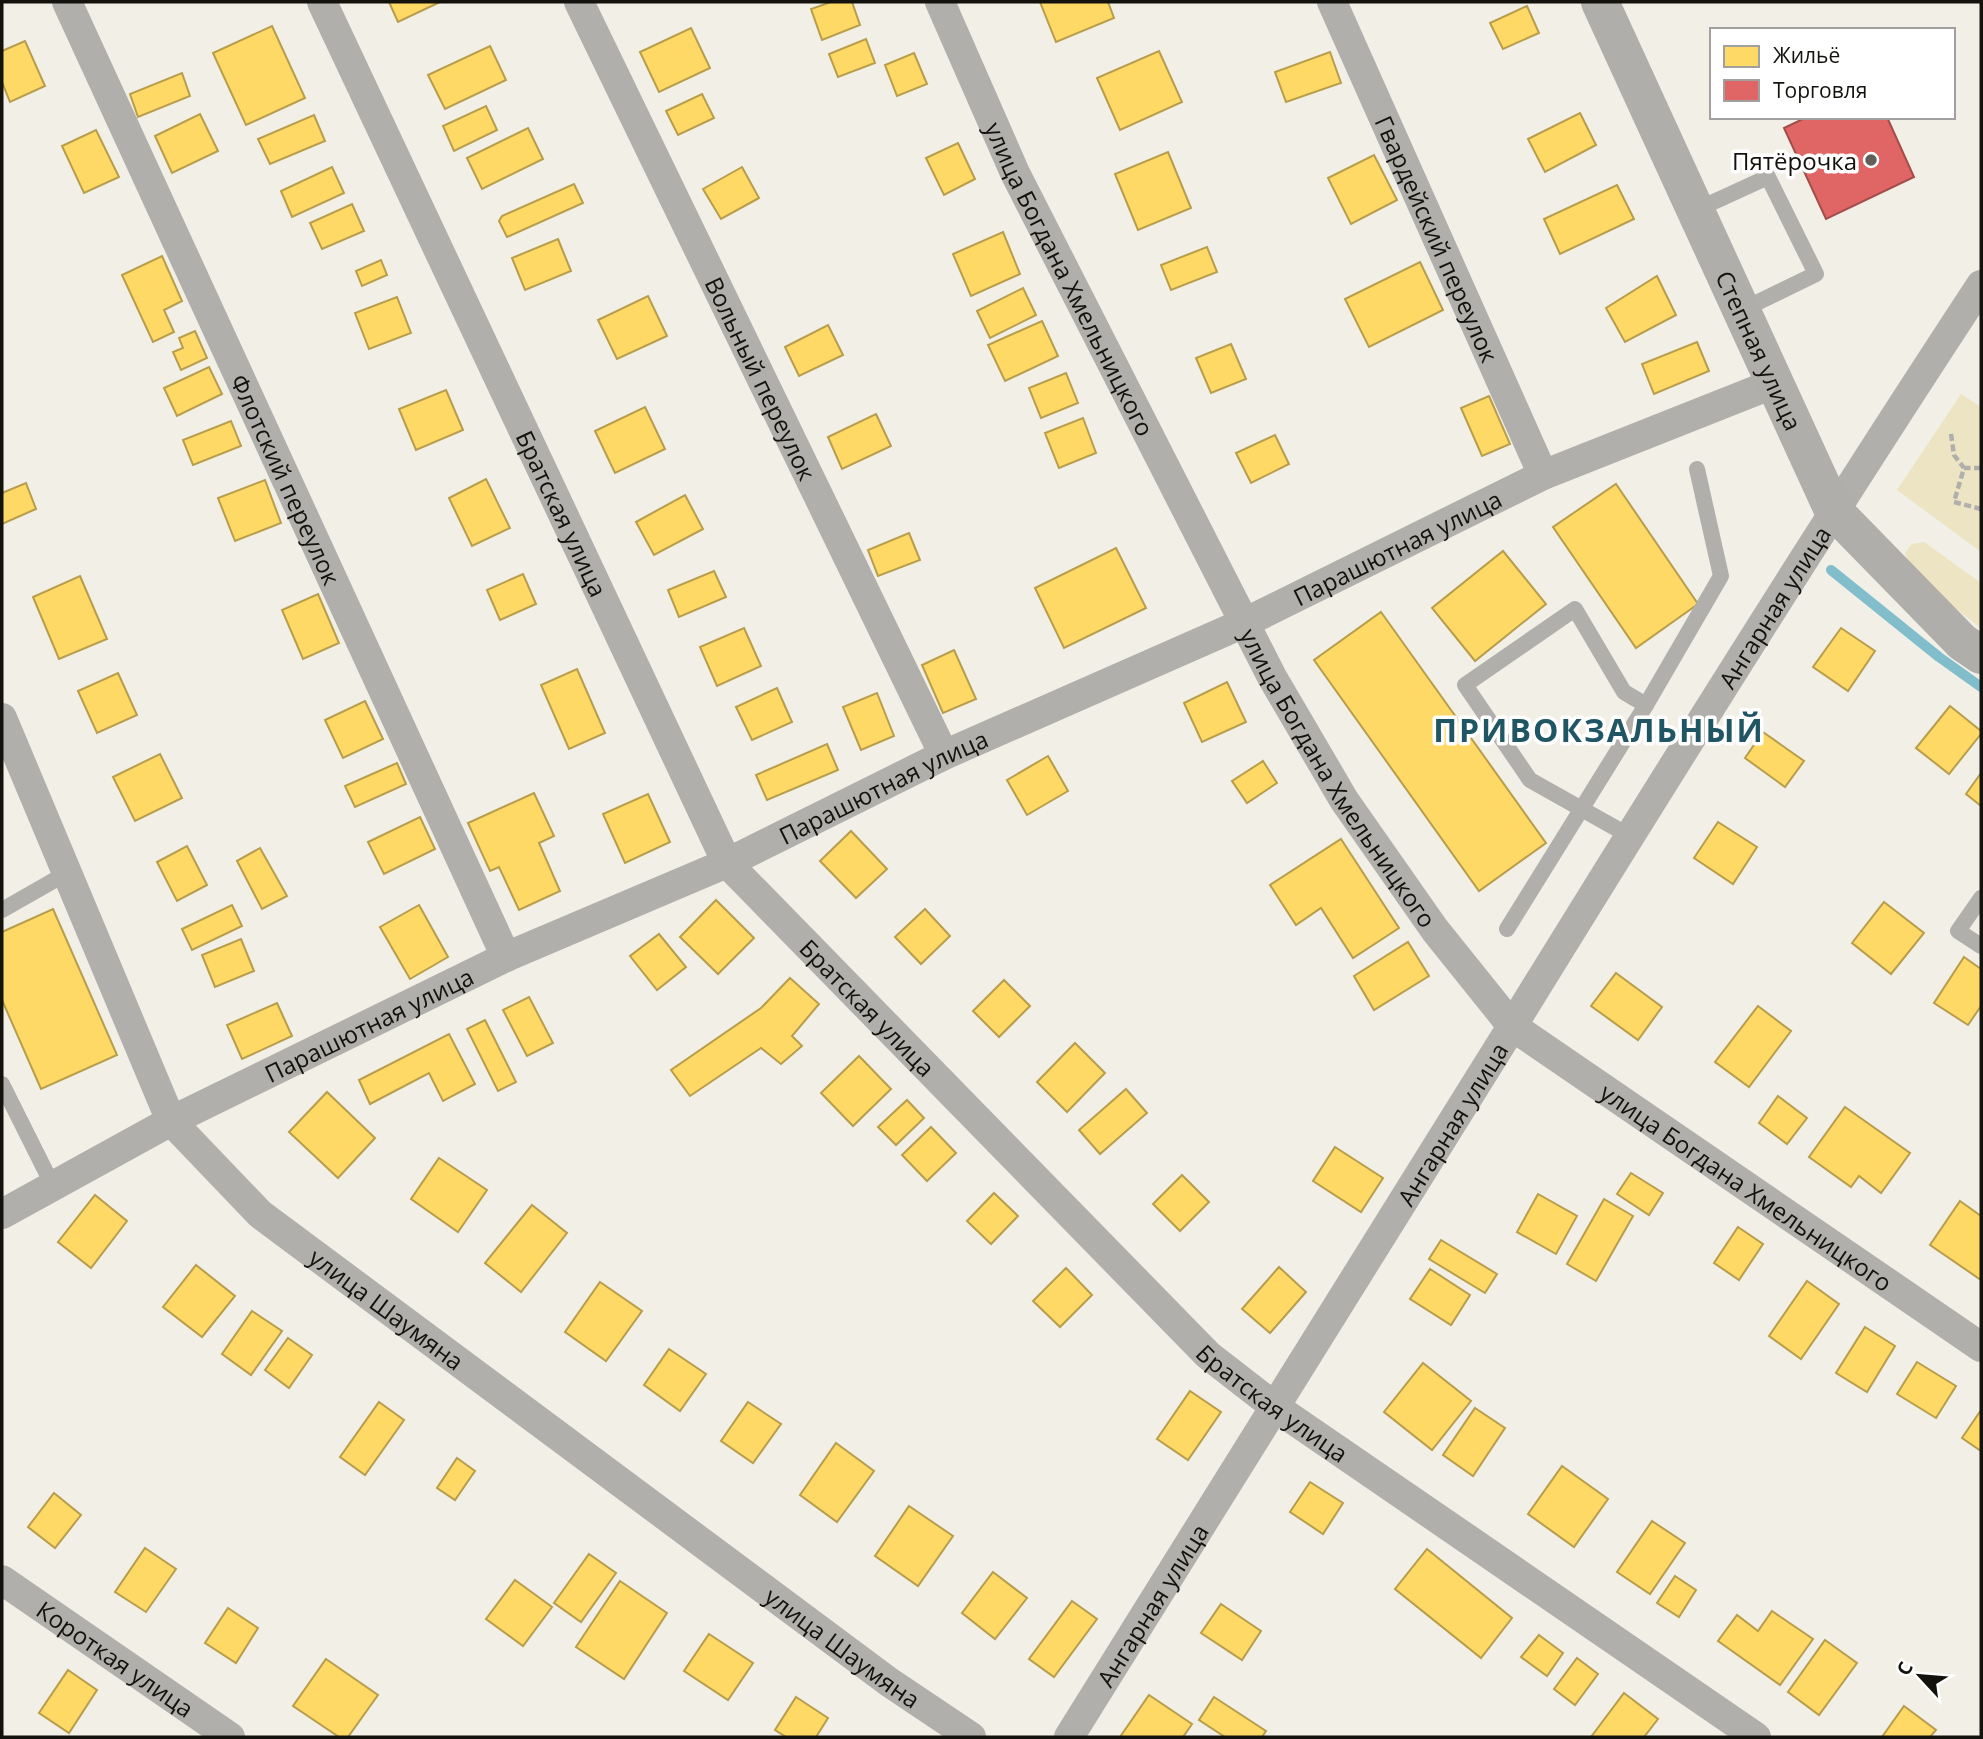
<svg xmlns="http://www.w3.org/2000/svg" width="1983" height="1739" font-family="'Open Sans',sans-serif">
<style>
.green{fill:#ede4c3}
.homes{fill:#ffd966;stroke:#b89d4b;stroke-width:2}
.shops{fill:#e06666;stroke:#a34d4b;stroke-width:2}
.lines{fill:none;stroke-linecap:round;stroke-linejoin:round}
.stream{stroke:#82bdcc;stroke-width:10}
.path{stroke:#b0afab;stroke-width:4.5;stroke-dasharray:7 3.5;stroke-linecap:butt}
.lane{stroke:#b0afac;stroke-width:16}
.street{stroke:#b0afac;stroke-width:30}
.secondary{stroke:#b0aeaa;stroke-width:38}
.poi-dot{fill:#615f59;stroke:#fff;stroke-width:2.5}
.labels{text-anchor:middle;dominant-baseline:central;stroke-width:7;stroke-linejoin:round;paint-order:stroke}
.poi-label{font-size:24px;fill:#14120d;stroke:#fff;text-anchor:end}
.street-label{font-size:24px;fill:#14120d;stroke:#fff}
.district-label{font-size:32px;font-weight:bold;letter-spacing:2px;fill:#205564;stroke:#fff}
</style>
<rect width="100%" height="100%" fill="#f1efe6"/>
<g class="green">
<path d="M 1961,394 L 1981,407 L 1981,552 L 1897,490 Z"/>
<path d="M 1924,542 L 1981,583 L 1981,628 L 1915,577 L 1905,553 L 1912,544 Z"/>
</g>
<g class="homes">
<path d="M 389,2 L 440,2 L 398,22 Z"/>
<path d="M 831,2 L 852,2 L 860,25 L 822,40 L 811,9 Z"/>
<path d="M 1040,2 L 1108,2 L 1114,18 L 1056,42 Z"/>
<path d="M 1527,6 L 1539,33 L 1503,49 L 1490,23 Z"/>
<path d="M 272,26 L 305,98 L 246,125 L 213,53 Z"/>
<path d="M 691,28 L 710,68 L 659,92 L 640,52 Z"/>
<path d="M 866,39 L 875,63 L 838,77 L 829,54 Z"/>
<path d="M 25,41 L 45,86 L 10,102 L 2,82 L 2,51 Z"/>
<path d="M 490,46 L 506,80 L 445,109 L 428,75 Z"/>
<path d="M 1159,51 L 1182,102 L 1120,130 L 1097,78 Z"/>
<path d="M 1330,52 L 1341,83 L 1286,102 L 1275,72 Z"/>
<path d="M 914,53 L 927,84 L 897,96 L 885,65 Z"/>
<path d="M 182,73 L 190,96 L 138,117 L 130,94 Z"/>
<path d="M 702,94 L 714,118 L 678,135 L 666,111 Z"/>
<path d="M 486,106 L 497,130 L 454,151 L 443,126 Z"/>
<path d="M 1580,113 L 1596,145 L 1545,172 L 1528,139 Z"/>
<path d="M 200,114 L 218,151 L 172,173 L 155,136 Z"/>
<path d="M 314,115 L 325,141 L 270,164 L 258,139 Z"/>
<path d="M 528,128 L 543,159 L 482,189 L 467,158 Z"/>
<path d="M 96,130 L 119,177 L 84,193 L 62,146 Z"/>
<path d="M 958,143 L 975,179 L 944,195 L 926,158 Z"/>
<path d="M 1168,152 L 1191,208 L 1138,230 L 1115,174 Z"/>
<path d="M 1374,155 L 1397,200 L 1351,224 L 1328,178 Z"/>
<path d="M 332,167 L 344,193 L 292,217 L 281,191 Z"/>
<path d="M 742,167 L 759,198 L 721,219 L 703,189 Z"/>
<path d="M 574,184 L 583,203 L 507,237 L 499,221 L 502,216 Z"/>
<path d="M 1617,185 L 1634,219 L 1560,254 L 1544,219 Z"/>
<path d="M 352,204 L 364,231 L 322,249 L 310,223 Z"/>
<path d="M 1003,232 L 1020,274 L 971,296 L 953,254 Z"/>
<path d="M 558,239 L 571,271 L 525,290 L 512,258 Z"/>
<path d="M 1207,247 L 1217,272 L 1171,290 L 1161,265 Z"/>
<path d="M 162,256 L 182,301 L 164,310 L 174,332 L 153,342 L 122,275 Z"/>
<path d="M 381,260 L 387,275 L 362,286 L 356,271 Z"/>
<path d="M 1420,262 L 1443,310 L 1369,347 L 1345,299 Z"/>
<path d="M 1657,276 L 1676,315 L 1625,342 L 1606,308 Z"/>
<path d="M 1023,288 L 1036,315 L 990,338 L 977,311 Z"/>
<path d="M 648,296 L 667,336 L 617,359 L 598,320 Z"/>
<path d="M 397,297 L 411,333 L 369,349 L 355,313 Z"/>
<path d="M 1042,321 L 1058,356 L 1005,381 L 988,345 Z"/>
<path d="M 828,325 L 843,355 L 799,376 L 785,347 Z"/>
<path d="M 195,331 L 207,358 L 181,370 L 173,352 L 183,348 L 179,338 Z"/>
<path d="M 1697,342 L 1709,371 L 1654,394 L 1642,364 Z"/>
<path d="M 1231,344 L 1246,379 L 1211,393 L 1196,358 Z"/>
<path d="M 209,367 L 222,394 L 177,416 L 164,388 Z"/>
<path d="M 1066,373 L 1078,403 L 1041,418 L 1029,388 Z"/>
<path d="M 446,390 L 463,430 L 416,450 L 399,409 Z"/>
<path d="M 1489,396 L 1510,444 L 1482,456 L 1461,408 Z"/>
<path d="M 645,407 L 665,449 L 615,473 L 595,431 Z"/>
<path d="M 876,414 L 891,446 L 842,469 L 828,437 Z"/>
<path d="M 1083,418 L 1096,453 L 1059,468 L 1045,433 Z"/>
<path d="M 231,421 L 241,446 L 193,465 L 183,440 Z"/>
<path d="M 1275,435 L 1289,464 L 1251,483 L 1236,453 Z"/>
<path d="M 486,479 L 510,528 L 472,546 L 449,498 Z"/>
<path d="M 265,480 L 281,523 L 235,541 L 218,498 Z"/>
<path d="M 26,483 L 36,509 L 2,524 L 2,493 Z"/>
<path d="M 1616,484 L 1698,604 L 1636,648 L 1553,527 Z"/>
<path d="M 685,495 L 703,529 L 654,555 L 636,522 Z"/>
<path d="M 909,533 L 920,560 L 878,576 L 868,550 Z"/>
<path d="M 1116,548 L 1146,608 L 1064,648 L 1035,588 Z"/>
<path d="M 1503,551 L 1546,604 L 1475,661 L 1432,608 Z"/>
<path d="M 714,571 L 726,597 L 679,617 L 668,590 Z"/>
<path d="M 523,574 L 536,604 L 500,620 L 487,590 Z"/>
<path d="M 80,576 L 107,639 L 59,659 L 33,597 Z"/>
<path d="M 318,594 L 339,643 L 303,659 L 282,610 Z"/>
<path d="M 1381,612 L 1546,843 L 1479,891 L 1314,660 Z"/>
<path d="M 744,628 L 761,666 L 717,686 L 700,647 Z"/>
<path d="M 1841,628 L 1875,651 L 1848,691 L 1813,667 Z"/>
<path d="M 954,650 L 976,699 L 943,713 L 922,665 Z"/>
<path d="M 577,669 L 605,733 L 569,749 L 541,685 Z"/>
<path d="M 118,673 L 137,715 L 97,733 L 78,691 Z"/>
<path d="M 1227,682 L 1246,722 L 1202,742 L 1184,703 Z"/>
<path d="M 777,688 L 792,722 L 752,740 L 736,707 Z"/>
<path d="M 877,693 L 894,736 L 861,750 L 843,707 Z"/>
<path d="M 365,701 L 383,739 L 343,758 L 325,720 Z"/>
<path d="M 1950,706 L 1981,731 L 1981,734 L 1949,774 L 1916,748 Z"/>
<path d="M 1763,732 L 1804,761 L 1785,787 L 1745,758 Z"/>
<path d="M 827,744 L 838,770 L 767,800 L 756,775 Z"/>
<path d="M 160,754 L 182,798 L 135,821 L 113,777 Z"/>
<path d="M 1048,756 L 1068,791 L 1027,815 L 1007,780 Z"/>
<path d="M 1263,761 L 1277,783 L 1247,803 L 1232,781 Z"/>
<path d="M 397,763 L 406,784 L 355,807 L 345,786 Z"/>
<path d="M 1981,773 L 1981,806 L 1966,794 Z"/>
<path d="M 534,793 L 554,836 L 539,843 L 560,891 L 519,910 L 499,867 L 490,871 L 468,823 Z"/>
<path d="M 648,794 L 670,842 L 625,863 L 603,814 Z"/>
<path d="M 420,817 L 435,849 L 384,874 L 368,842 Z"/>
<path d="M 1718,822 L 1757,847 L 1733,884 L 1694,858 Z"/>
<path d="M 851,831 L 887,869 L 856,898 L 820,861 Z"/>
<path d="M 1341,839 L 1399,928 L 1353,958 L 1321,908 L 1296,925 L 1270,885 Z"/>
<path d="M 187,846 L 207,885 L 177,901 L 157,862 Z"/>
<path d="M 260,848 L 287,896 L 262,909 L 237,861 Z"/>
<path d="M 716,900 L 754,938 L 718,974 L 680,937 Z"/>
<path d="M 1884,902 L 1924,933 L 1891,974 L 1852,943 Z"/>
<path d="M 232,905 L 242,926 L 192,950 L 182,929 Z"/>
<path d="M 419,905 L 448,957 L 410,979 L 380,927 Z"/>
<path d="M 53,909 L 117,1055 L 41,1089 L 2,1000 L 2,932 Z"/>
<path d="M 925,909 L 950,936 L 921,964 L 895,937 Z"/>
<path d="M 659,934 L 686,967 L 657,990 L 630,956 Z"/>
<path d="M 241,939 L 254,971 L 215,987 L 202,955 Z"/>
<path d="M 1408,942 L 1429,976 L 1374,1010 L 1354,976 Z"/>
<path d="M 1964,957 L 1981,969 L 1981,1006 L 1968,1025 L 1934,1003 Z"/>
<path d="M 1616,973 L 1662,1007 L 1638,1040 L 1591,1006 Z"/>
<path d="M 790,978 L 819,1004 L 792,1036 L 802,1046 L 781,1064 L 761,1048 L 690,1096 L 671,1070 L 761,1008 Z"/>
<path d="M 1004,980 L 1030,1006 L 999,1037 L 973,1011 Z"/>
<path d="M 529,997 L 553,1043 L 527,1056 L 503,1010 Z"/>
<path d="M 277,1003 L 292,1036 L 242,1059 L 227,1025 Z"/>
<path d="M 1758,1006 L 1791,1031 L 1749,1087 L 1715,1062 Z"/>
<path d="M 485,1020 L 516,1082 L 498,1091 L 467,1029 Z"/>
<path d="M 449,1034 L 475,1084 L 443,1101 L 429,1073 L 370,1104 L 359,1080 Z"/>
<path d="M 1075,1043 L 1105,1073 L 1067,1112 L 1037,1082 Z"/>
<path d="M 859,1056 L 891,1089 L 853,1126 L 821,1093 Z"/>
<path d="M 1126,1089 L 1147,1113 L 1100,1154 L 1079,1130 Z"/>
<path d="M 327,1092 L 375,1138 L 338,1178 L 289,1132 Z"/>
<path d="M 1778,1096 L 1807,1118 L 1787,1144 L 1759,1123 Z"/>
<path d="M 907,1100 L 924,1118 L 896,1145 L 878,1127 Z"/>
<path d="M 1845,1107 L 1910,1153 L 1881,1193 L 1859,1176 L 1851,1187 L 1809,1157 Z"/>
<path d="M 931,1127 L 956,1153 L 927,1181 L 902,1155 Z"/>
<path d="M 1335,1147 L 1383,1178 L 1361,1212 L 1313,1181 Z"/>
<path d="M 439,1158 L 487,1190 L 458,1232 L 411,1199 Z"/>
<path d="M 1631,1173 L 1663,1193 L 1649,1215 L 1617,1194 Z"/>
<path d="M 1182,1175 L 1209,1202 L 1180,1231 L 1153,1204 Z"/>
<path d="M 994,1193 L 1018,1216 L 991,1244 L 967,1221 Z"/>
<path d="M 1538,1194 L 1577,1216 L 1556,1254 L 1517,1232 Z"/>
<path d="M 95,1195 L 127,1221 L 91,1268 L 58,1242 Z"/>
<path d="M 1604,1199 L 1633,1216 L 1596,1281 L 1567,1264 Z"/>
<path d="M 1960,1201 L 1981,1216 L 1981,1280 L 1930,1245 Z"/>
<path d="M 532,1205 L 567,1233 L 521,1292 L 485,1263 Z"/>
<path d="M 1738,1227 L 1763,1244 L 1739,1280 L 1714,1263 Z"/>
<path d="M 1441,1240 L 1497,1274 L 1485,1293 L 1429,1259 Z"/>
<path d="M 196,1265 L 235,1296 L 202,1337 L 163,1307 Z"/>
<path d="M 1279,1267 L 1306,1292 L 1270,1333 L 1242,1309 Z"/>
<path d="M 1066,1268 L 1092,1295 L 1060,1327 L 1033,1301 Z"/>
<path d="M 1430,1269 L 1470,1295 L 1451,1325 L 1410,1299 Z"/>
<path d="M 1807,1281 L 1839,1304 L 1801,1359 L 1769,1336 Z"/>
<path d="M 600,1282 L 642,1311 L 606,1361 L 565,1332 Z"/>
<path d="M 252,1311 L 282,1331 L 251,1375 L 222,1354 Z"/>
<path d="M 1865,1327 L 1895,1346 L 1867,1392 L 1836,1373 Z"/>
<path d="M 288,1338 L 312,1355 L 289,1388 L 265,1370 Z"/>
<path d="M 669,1349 L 706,1374 L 680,1411 L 644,1385 Z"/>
<path d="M 1917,1362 L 1956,1386 L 1936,1418 L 1897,1394 Z"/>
<path d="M 1423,1363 L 1471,1401 L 1432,1450 L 1384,1412 Z"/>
<path d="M 1190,1391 L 1221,1412 L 1188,1460 L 1157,1439 Z"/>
<path d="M 379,1402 L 404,1420 L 365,1475 L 340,1457 Z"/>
<path d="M 748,1402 L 781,1424 L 753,1463 L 721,1441 Z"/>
<path d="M 1475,1408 L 1505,1428 L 1473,1476 L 1443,1455 Z"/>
<path d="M 1981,1410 L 1981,1451 L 1962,1438 Z"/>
<path d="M 836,1443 L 874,1471 L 837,1522 L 800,1495 Z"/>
<path d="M 457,1458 L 475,1471 L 455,1500 L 437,1488 Z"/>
<path d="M 1562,1466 L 1608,1499 L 1574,1547 L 1528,1514 Z"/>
<path d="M 1310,1482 L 1343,1503 L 1323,1534 L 1290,1512 Z"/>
<path d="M 54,1493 L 81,1515 L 55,1548 L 28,1527 Z"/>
<path d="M 909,1506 L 953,1536 L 918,1586 L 875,1556 Z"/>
<path d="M 1652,1521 L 1685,1543 L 1650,1594 L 1617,1572 Z"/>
<path d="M 145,1548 L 176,1569 L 146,1612 L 115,1592 Z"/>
<path d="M 1427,1549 L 1512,1618 L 1481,1658 L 1395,1589 Z"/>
<path d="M 589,1554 L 616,1573 L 581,1622 L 554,1603 Z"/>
<path d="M 993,1572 L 1027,1598 L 995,1639 L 962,1613 Z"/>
<path d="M 1675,1576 L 1696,1590 L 1679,1617 L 1657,1603 Z"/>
<path d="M 515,1580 L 552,1607 L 523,1646 L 486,1619 Z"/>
<path d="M 620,1581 L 667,1613 L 624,1679 L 576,1647 Z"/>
<path d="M 1072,1601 L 1097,1619 L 1054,1677 L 1029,1659 Z"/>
<path d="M 1221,1604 L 1261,1631 L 1242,1660 L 1201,1633 Z"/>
<path d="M 228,1608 L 258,1628 L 236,1663 L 205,1643 Z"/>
<path d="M 1772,1611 L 1813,1639 L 1780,1685 L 1718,1641 L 1737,1615 L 1758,1631 Z"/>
<path d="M 709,1634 L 753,1663 L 728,1700 L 684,1671 Z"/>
<path d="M 1539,1635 L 1563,1653 L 1547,1676 L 1521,1657 Z"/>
<path d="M 1825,1640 L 1857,1663 L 1819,1715 L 1788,1692 Z"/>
<path d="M 1577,1658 L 1598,1674 L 1575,1705 L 1554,1689 Z"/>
<path d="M 326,1659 L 378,1695 L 348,1737 L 339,1737 L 293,1706 Z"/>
<path d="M 68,1670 L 97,1690 L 69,1733 L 39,1713 Z"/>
<path d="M 1624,1693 L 1658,1719 L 1644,1737 L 1591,1737 Z"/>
<path d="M 1149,1695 L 1192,1724 L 1183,1737 L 1120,1737 Z"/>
<path d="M 796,1697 L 828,1718 L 816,1737 L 786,1737 L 775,1730 Z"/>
<path d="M 1214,1697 L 1266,1731 L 1262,1737 L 1225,1737 L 1199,1720 Z"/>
<path d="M 1904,1706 L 1936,1730 L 1930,1737 L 1882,1737 Z"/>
</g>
<path class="shops" d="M 1807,117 L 1887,117 L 1914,177 L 1826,219 L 1784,128 Z"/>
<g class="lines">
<path class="stream" d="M 1831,570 L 1939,657 L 1981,687"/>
<g class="path">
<path d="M 1951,434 L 1954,455 L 1964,468"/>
<path d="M 1981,468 L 1964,468 L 1954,502 L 1981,509"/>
</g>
<g class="lane">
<path d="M 1696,210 L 1768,177 L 1816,274 L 1742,310"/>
<path d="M 1628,835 L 1530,780 L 1465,685 L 1575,609 L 1624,692 L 1646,705 L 1721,576 L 1697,469"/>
<path d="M 1981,898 L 1958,931 L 1981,946"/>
<path d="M 2,910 L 67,873"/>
<path d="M 1507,929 L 1646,705"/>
<path d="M 2,1084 L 53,1186"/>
</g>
<g class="street">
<path id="s1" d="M 67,2 L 506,957"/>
<path id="s2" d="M 322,2 L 727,863 L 1208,1355 L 1275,1407 L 1756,1737"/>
<path id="s3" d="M 579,2 L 944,755"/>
<path id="s4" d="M 940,2 L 1015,173 L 1272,677 L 1344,800 L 1435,930 L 1512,1026 L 1981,1347"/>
<path id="s5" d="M 1332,2 L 1543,475"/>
<path id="s6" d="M 2,718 L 171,1121 L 260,1214 L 889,1682 L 971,1737"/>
<path id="s7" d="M 2,1214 L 171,1121 L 506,957 L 727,863 L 944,755 L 1244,623 L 1543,475 L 1775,383"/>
<path id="s8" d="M 2,1580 L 230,1737"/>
<path id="s9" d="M 1069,1737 C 1217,1501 1365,1265 1511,1028 C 1665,778 1820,530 1981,285"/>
</g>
<path class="secondary" id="s10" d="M 1600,2 L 1833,510 L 1962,642 L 1981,655"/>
</g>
<circle class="poi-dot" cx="1871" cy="160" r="7"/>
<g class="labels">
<g class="poi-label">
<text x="1857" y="160">Пятёрочка</text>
</g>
<g class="street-label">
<text stroke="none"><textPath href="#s5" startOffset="259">Гвардейский переулок</textPath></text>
<text stroke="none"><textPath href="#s4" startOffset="306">улица Богдана Хмельницкого</textPath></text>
<text stroke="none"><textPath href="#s10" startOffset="383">Степная улица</textPath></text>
<text stroke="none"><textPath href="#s3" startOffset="418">Вольный переулок</textPath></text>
<text stroke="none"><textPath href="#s1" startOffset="525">Флотский переулок</textPath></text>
<text stroke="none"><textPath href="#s2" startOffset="565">Братская улица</textPath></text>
<text stroke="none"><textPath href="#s7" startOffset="1547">Парашютная улица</textPath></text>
<text stroke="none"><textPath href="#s9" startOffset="1332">Ангарная улица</textPath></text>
<text stroke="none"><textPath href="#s4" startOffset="873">улица Богдана Хмельницкого</textPath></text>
<text stroke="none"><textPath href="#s7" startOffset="980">Парашютная улица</textPath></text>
<text stroke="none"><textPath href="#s2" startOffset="1153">Братская улица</textPath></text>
<text stroke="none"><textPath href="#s7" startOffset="413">Парашютная улица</textPath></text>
<text stroke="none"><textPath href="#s9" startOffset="723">Ангарная улица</textPath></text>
<text stroke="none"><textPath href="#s4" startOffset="1461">улица Богдана Хмельницкого</textPath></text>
<text stroke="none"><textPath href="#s6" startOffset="724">улица Шаумяна</textPath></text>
<text stroke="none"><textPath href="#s2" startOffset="1720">Братская улица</textPath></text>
<text stroke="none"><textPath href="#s9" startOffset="156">Ангарная улица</textPath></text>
<text stroke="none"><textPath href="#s6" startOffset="1292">улица Шаумяна</textPath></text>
<text stroke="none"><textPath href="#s8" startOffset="138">Короткая улица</textPath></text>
</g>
<g class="district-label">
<text x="1599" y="729">ПРИВОКЗАЛЬНЫЙ</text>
</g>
</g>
<rect width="1983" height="1739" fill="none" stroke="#14120d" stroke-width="7"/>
<rect x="1710" y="28" width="245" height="91" fill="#ffffff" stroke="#a1a09e" stroke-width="2"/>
<rect x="1724" y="46" width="35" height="21" fill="#ffd966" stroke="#a1a09e" stroke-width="2"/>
<text x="1773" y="63" font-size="21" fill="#14120d">Жильё</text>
<rect x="1724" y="80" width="35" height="21" fill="#e06666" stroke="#a1a09e" stroke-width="2"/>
<text x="1773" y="98" font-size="21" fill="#14120d">Торговля</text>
<g transform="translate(1920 1676) rotate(296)" stroke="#ffffff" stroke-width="5" paint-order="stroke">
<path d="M0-5L12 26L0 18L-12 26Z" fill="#14120d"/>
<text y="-10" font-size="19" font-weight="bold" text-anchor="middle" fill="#14120d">С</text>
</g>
</svg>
